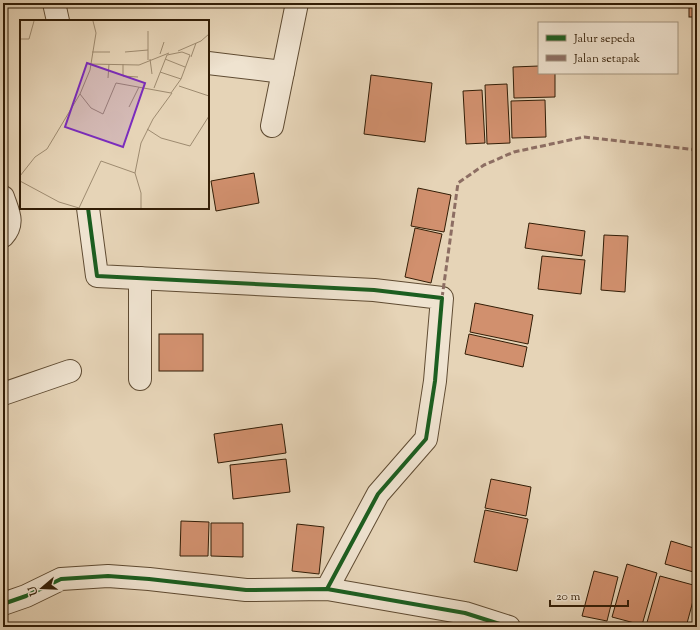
<svg xmlns="http://www.w3.org/2000/svg" width="700" height="630" font-family="'Sorts Mill Goudy',serif">
<style>
.building{fill:#d1906e;stroke:#321d06}
.lines{fill:none;stroke-linecap:round;stroke-linejoin:round}
.minor-casing{stroke:#5f4b32;stroke-width:24}
.minor{stroke:#efe3d0;stroke-width:22}
.quiet{stroke:#8d6e63;stroke-width:3;stroke-dasharray:6 3;stroke-linecap:butt}
.cycleway-casing{stroke:#efe3d0;stroke-width:6}
.cycleway{stroke:#1b5e20;stroke-width:4}
.inset-road{fill:none;stroke:#9e8b70;stroke-width:1}
.view{fill:#7b2cbf;fill-opacity:0.15;stroke:#7b2cbf;stroke-width:2}
.inset-edge{fill:none;stroke:#321d06;stroke-width:2}
</style>
<rect width="100%" height="100%" fill="#e6d4b7"/>
<filter id="stains"><feTurbulence type="fractalNoise" baseFrequency=".005" numOctaves="4"/><feColorMatrix values="0 0 0 0 .2 0 0 0 0 .09 0 0 0 0 .02 0 0 0 .5 -.17"/></filter>
<radialGradient id="worn" r=".72"><stop offset=".6" stop-color="#630" stop-opacity="0"/><stop offset="1" stop-color="#630" stop-opacity=".3"/></radialGradient>
<g class="building">
<rect x="689" y="3" width="8" height="14"/>
<path d="M 539,66 L 539,73 L 555,73 L 555,97 L 514,98 L 513,67 Z"/>
<path d="M 371,75 L 432,83 L 425,142 L 364,134 Z"/>
<path d="M 507,84 L 510,143 L 487,144 L 485,85 Z"/>
<path d="M 482,90 L 485,143 L 466,144 L 463,91 Z"/>
<path d="M 545,100 L 546,137 L 512,138 L 511,101 Z"/>
<path d="M 254,173 L 259,203 L 216,211 L 211,181 Z"/>
<path d="M 418,188 L 451,195 L 444,232 L 411,226 Z"/>
<path d="M 529,223 L 585,231 L 582,256 L 525,248 Z"/>
<path d="M 415,228 L 442,234 L 431,283 L 405,277 Z"/>
<path d="M 604,235 L 628,236 L 625,292 L 601,290 Z"/>
<path d="M 542,256 L 585,260 L 581,294 L 538,289 Z"/>
<path d="M 475,303 L 533,315 L 528,344 L 470,332 Z"/>
<rect x="159" y="334" width="44" height="37"/>
<path d="M 469,334 L 527,347 L 523,367 L 465,354 Z"/>
<path d="M 282,424 L 286,453 L 218,463 L 214,434 Z"/>
<path d="M 286,459 L 290,492 L 233,499 L 230,465 Z"/>
<path d="M 491,479 L 531,487 L 526,516 L 485,508 Z"/>
<path d="M 485,510 L 528,519 L 517,571 L 474,562 Z"/>
<path d="M 181,521 L 209,522 L 208,556 L 180,556 Z"/>
<path d="M 211,523 L 243,523 L 243,557 L 211,556 Z"/>
<path d="M 297,524 L 324,527 L 319,574 L 292,571 Z"/>
<path d="M 671,541 L 697,549 L 697,573 L 665,564 Z"/>
<path d="M 627,564 L 657,573 L 642,625 L 612,617 Z"/>
<path d="M 594,571 L 618,577 L 607,621 L 582,616 Z"/>
<path d="M 660,576 L 697,586 L 686,627 L 646,626 Z"/>
</g>
<g class="lines">
<g class="minor-casing">
<g id="minor">
<path d="M 54,3 L 58,21"/>
<path d="M 208,63 L 283,72"/>
<path d="M 272,126 L 297,3"/>
<path d="M 3,197 C 8,212 15,223 3,236"/>
<path d="M 88,208 L 97,276 L 374,290 L 442,298 L 435,381 L 426,439 L 378,494 L 327,589"/>
<path d="M 140,278 L 140,379"/>
<path d="M 3,394 L 70,371"/>
<path d="M 3,604 L 26,596 L 61,579 L 108,576 L 149,579 L 246,590 L 327,589 L 465,613 L 509,627"/>
</g>
</g>
<use href="#minor" class="minor"/>
<path class="quiet" d="M 442,298 L 458,183 L 484,165 L 514,152 L 584,137 L 697,150"/>
<g class="cycleway-casing">
<g id="cycleway">
<path d="M 88,208 L 97,276 L 374,290 L 442,298 L 435,381 L 426,439 L 378,494 L 327,589"/>
<path d="M 3,604 L 26,596 L 61,579 L 108,576 L 149,579 L 246,590 L 327,589 L 465,613 L 509,627"/>
</g>
</g>
<use href="#cycleway" class="cycleway"/>
</g>
<g transform="translate(20 20)">
<rect width="189" height="189" fill="#e6d4b7"/>
<path class="inset-road" d="M 0,19 L 9,19 L 14,1M 158,31 L 181,21 L 189,14M 72,32 L 90,32M 105,32 L 128,30M 140,34 L 144,22M 171,37 L 176,23M 130,39 L 132,54M 145,39 L 165,47M 128,40 L 128,11M 69,44 L 119,45 L 149,33M 103,44 L 103,56 L 118,57M 140,52 L 161,59M 88,58 L 89,44M 159,66 L 189,76M 60,74 L 71,88 L 83,94 L 96,63 L 151,73 L 161,59 L 170,35 L 162,32 L 147,35 L 134,68M 109,87 L 119,67M 127,109 L 141,118 L 170,126 L 189,96M 0,156 L 15,137 L 27,129 L 60,74 L 70,50 L 76,13 L 73,1M 0,161 L 39,182 L 59,188 L 81,141 L 115,153M 121,188 L 121,173 L 115,153 L 121,123 L 133,99 L 152,73"/>
<path class="view" d="M 67,43 L 125,63 L 103,127 L 45,107 Z"/>
<rect width="189" height="189" class="inset-edge"/>
</g>
<rect width="700" height="630" fill="none" stroke="#e6d4b7" stroke-width="16"/>
<rect x="4" y="4" width="692" height="622" fill="none" stroke="#321d06" stroke-width="2"/>
<rect x="8" y="8" width="684" height="614" fill="none" stroke="#321d06"/>
<rect x="538" y="22" width="140" height="52" fill="#efe3d0" stroke="#a3947f"/>
<rect x="546" y="35" width="20" height="6" fill="#1b5e20" stroke="#a3947f"/>
<text x="574" y="42" font-size="12" fill="#321d06">Jalur sepeda</text>
<rect x="546" y="55" width="20" height="6" fill="#8d6e63" stroke="#a3947f"/>
<text x="574" y="62" font-size="12" fill="#321d06">Jalan setapak</text>
<g transform="translate(42 588) rotate(251)" stroke="#efe3d0" stroke-width="3" paint-order="stroke">
<path d="M0-3L7 15L0 10L-7 15Z" fill="#321d06"/>
<text y="-6" font-size="11" font-weight="bold" text-anchor="middle" fill="#321d06">U</text>
</g>
<path d="M550 600v6h78v-6" fill="none" stroke="#321d06" stroke-width="2"/>
<text x="556" y="600" font-size="12" fill="#321d06" stroke="#efe3d0" stroke-width="3" paint-order="stroke">20 m</text>
<rect width="100%" height="100%" filter="url(#stains)"/>
<rect width="100%" height="100%" fill="url(#worn)"/>
</svg>
